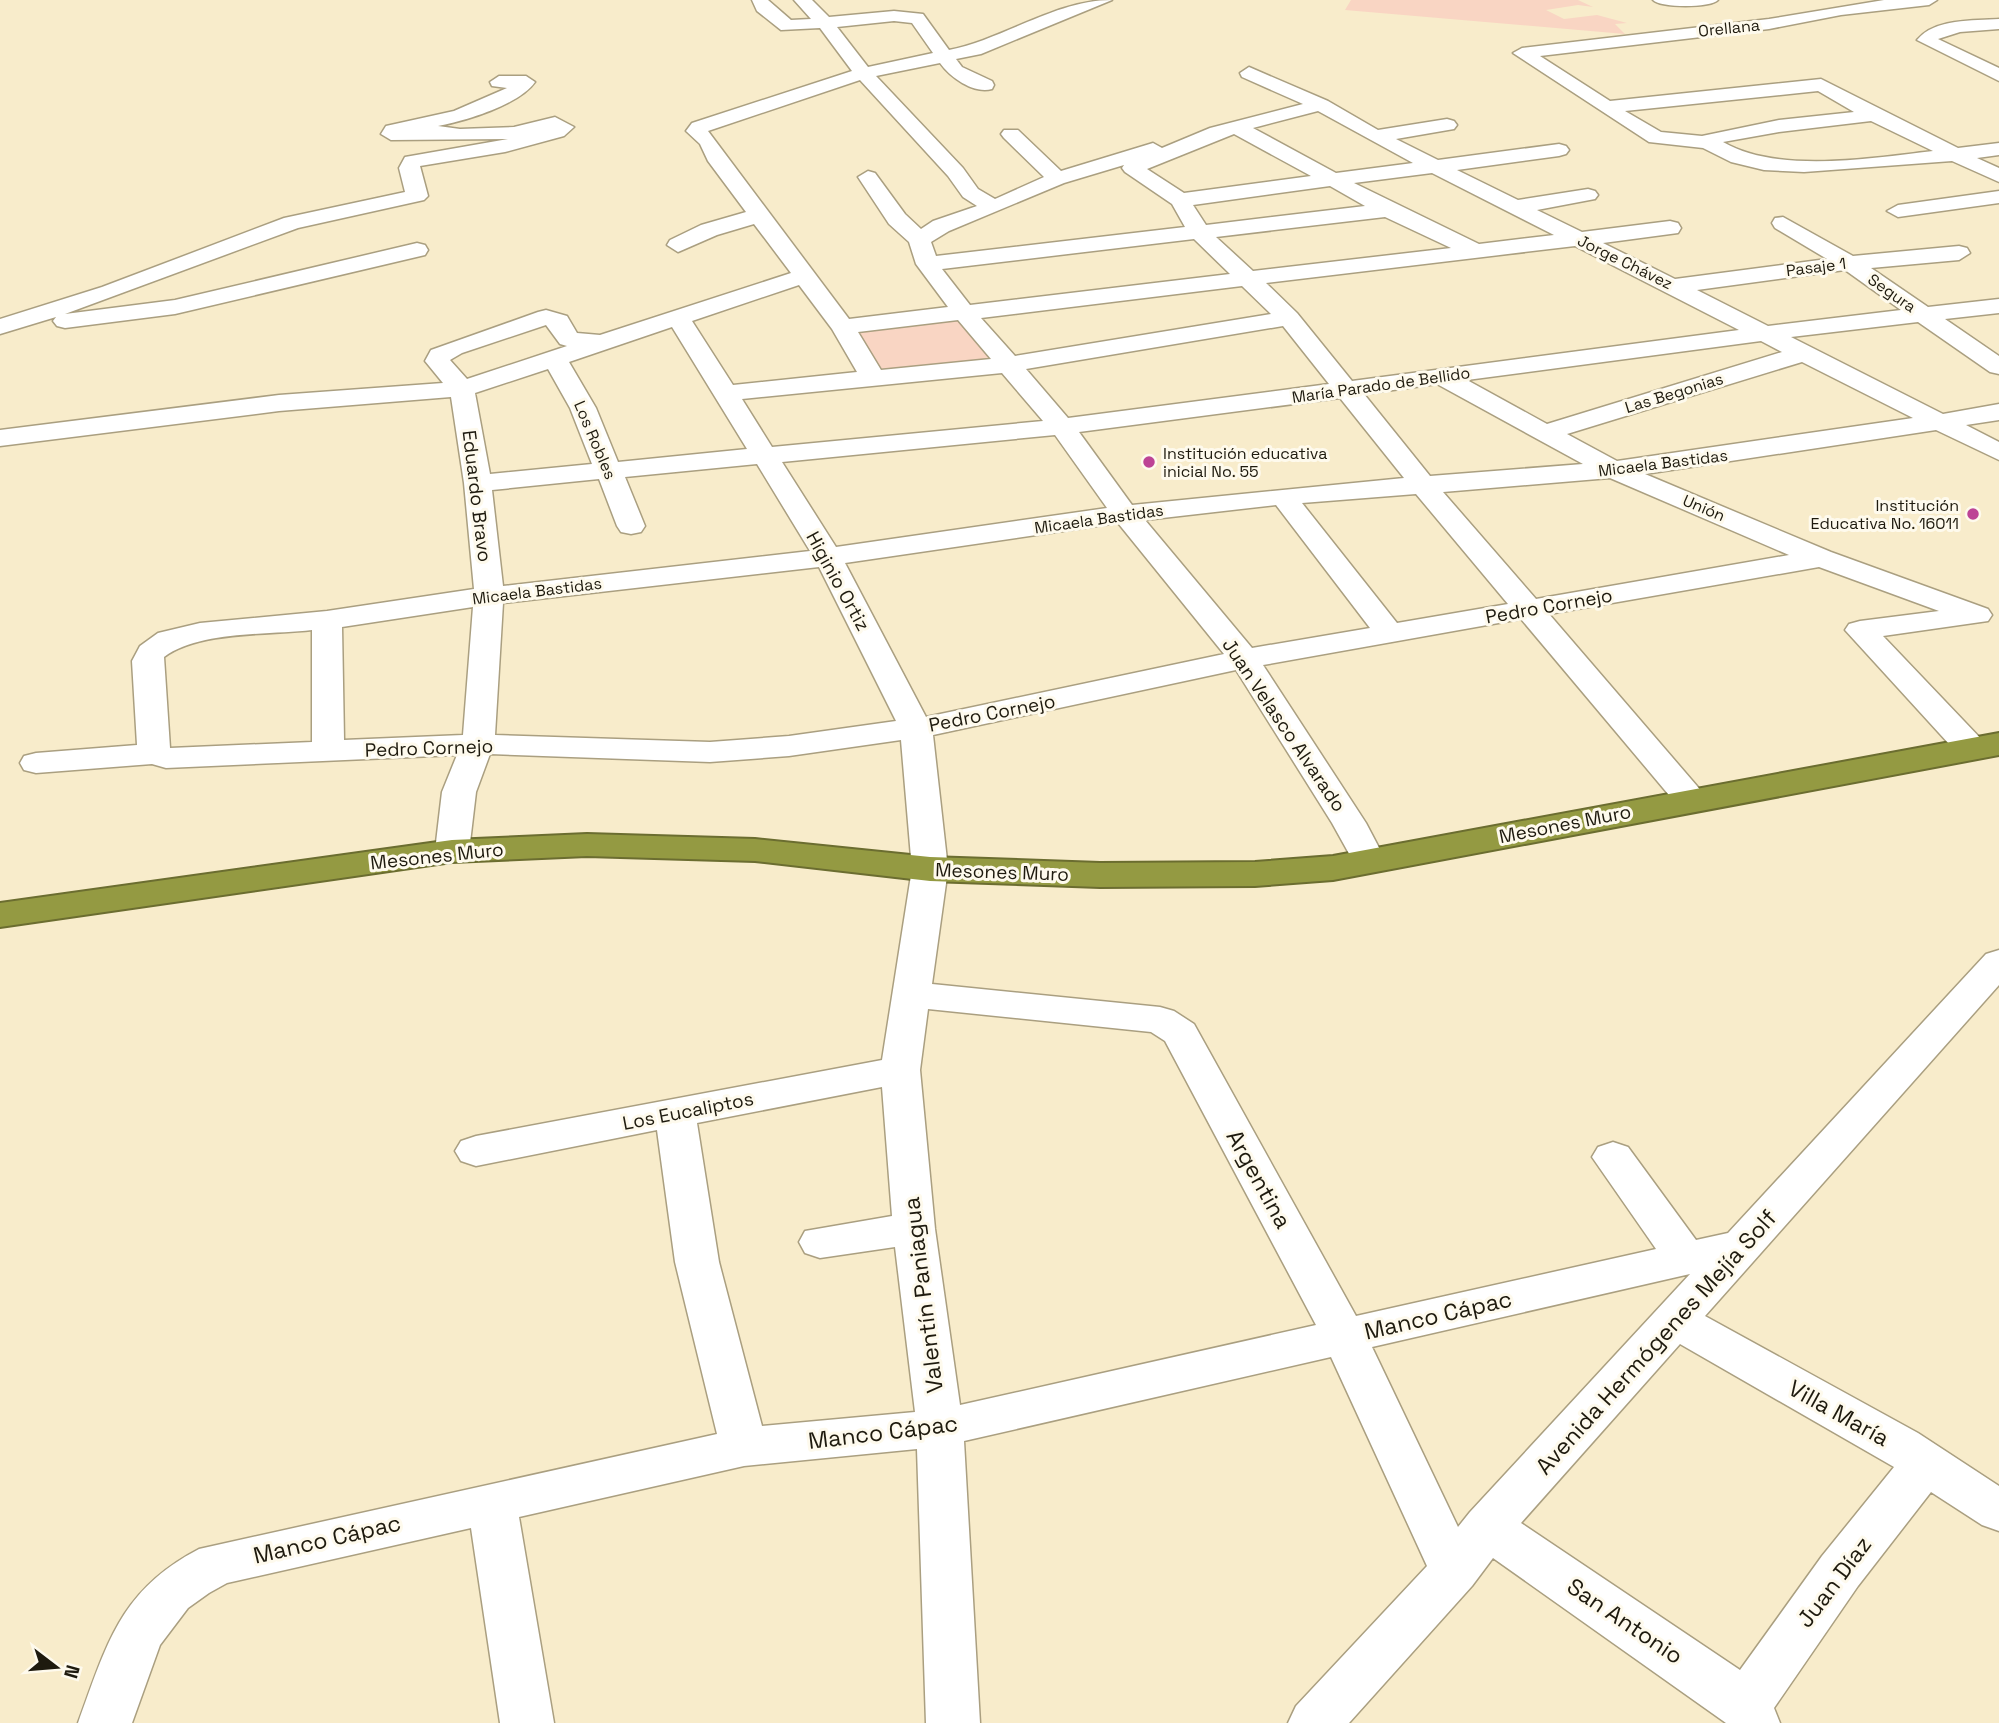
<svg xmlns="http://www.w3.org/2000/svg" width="1999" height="1723" font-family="'Space Grotesk',sans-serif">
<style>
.green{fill:#f9d5c3}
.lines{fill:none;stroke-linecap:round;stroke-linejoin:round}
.minor-casing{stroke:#aa9f80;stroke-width:3}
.highway-casing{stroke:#6b6d30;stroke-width:4}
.minor{fill:#fff;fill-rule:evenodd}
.highway{fill:#949a42;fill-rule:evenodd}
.poi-dot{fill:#bd4395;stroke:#fefaed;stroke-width:2.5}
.labels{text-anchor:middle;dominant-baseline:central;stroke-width:6;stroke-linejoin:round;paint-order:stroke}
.far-street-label{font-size:16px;fill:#1e1a0e;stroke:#fefaed}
.far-poi-label{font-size:16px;fill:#1e1a0e;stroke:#fefaed;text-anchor:start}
.street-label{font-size:19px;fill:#1e1a0e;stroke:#fefaed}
.near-street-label{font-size:23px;fill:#1e1a0e;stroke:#fefaed}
</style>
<rect width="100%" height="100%" fill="#f8eccb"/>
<g class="green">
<path d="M 1351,0 L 1578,0 L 1593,7 L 1578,5 L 1546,10 L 1564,19 L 1597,15 L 1627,23 L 1615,24 L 1625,34 L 1345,10 Z"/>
<path d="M 965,314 L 1007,365 L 874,380 L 843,327 Z"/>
</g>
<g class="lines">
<g class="minor-casing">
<g id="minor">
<path d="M 752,0 L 768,0 L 791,20 L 811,19 L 794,0 L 812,0 L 829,17 L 894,11 L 923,14 L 949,50 C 1004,39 1056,0 1112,0 L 981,54 L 956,59 L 962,67 L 992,81 L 994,85 L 992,89 C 973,94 950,77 940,63 L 876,76 L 963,168 L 978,189 L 995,199 L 1044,177 L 1004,138 L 1001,134 L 1004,130 L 1018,130 L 1061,171 L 1153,143 L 1162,148 L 1210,128 L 1303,104 L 1242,77 L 1240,73 L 1249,67 L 1328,101 L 1378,130 L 1447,119 L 1454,121 L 1457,125 L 1454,129 L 1396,139 L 1438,160 L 1559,144 L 1566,146 L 1569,150 L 1566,154 L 1559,156 L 1457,170 L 1518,200 L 1588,189 L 1595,191 L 1598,195 L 1595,199 L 1537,210 L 1582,232 L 1670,221 L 1678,223 L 1681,228 L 1678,233 L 1603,243 L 1675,279 L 1827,259 L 1775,228 L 1772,223 L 1775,218 L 1783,217 L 1853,256 L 1959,246 L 1967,248 L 1970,253 L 1959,260 L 1871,268 L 1928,307 L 1999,299 L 1999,313 L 1945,319 L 1999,356 L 1999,374 L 1990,372 L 1918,322 L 1791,337 L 1943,414 L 1999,404 L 1999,420 L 1966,425 L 1999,442 L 1999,460 L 1936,430 L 1645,474 L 1831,552 L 1988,609 L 1992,615 L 1988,621 L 1883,636 L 1984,742 L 1988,749 L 1984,756 L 1972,759 L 1960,756 L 1845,630 L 1849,624 L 1860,621 L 1939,611 L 1819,567 L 1549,614 L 1703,793 L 1708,800 L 1703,807 L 1691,810 L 1679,807 L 1521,619 L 1263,665 L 1366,823 L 1386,861 L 1381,868 L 1369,872 L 1357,868 L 1332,823 L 1236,670 L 933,735 L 948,869 L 932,984 L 1160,1007 L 1174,1011 L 1194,1024 L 1356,1316 L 1656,1249 L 1592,1157 L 1598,1147 L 1613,1142 L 1628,1147 L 1696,1240 L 1728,1233 L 1986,954 L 1999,950 L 1999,985 L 1705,1316 L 1918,1433 L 1999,1486 L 1999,1531 L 1982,1525 L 1931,1492 L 1858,1586 L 1774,1708 L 1780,1723 L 1726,1723 L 1493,1558 L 1472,1586 L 1349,1723 L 1288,1723 L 1296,1706 L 1427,1566 L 1331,1357 L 964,1441 L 980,1723 L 926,1723 L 917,1449 L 744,1466 L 519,1517 L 554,1723 L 500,1723 L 471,1528 L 227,1583 L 209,1593 L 188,1608 L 160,1645 L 132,1723 L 78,1723 C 107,1644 120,1590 199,1549 L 717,1434 L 675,1262 L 657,1130 L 476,1166 L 461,1161 L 455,1151 L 461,1141 L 476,1136 L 882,1060 L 912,869 L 901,740 L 789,756 L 710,762 L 490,754 L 476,792 L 469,851 L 464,858 L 452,861 L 440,858 L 435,851 L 442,792 L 457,755 L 166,768 L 152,764 L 36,773 L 24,770 L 20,763 L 24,756 L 36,753 L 137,745 L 132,661 L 140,646 L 158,633 L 200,623 L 327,611 L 474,589 L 464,483 L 451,397 L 279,411 L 0,446 L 0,430 L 279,395 L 443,383 L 425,361 L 431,350 L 538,312 L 546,310 L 567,316 L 577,333 L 600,335 L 791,273 L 754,224 L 717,235 L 678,252 L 667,245 L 670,240 L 701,225 L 746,212 L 708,161 L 700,144 L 686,131 L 692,123 L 852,71 L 820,28 L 781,30 L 757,11 ZM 894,21 L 912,23 L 933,53 L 868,67 L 837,27 ZM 860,80 L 948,176 L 963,197 L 977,206 L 933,221 L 921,229 L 905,214 L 875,173 L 868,171 L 858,177 L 889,224 L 909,242 L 916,264 L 948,307 L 849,319 L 708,131 ZM 1318,111 L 1413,163 L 1336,173 L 1253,128 ZM 1234,134 L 1311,176 L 1184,193 L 1147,169 ZM 1124,165 L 1122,168 L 1125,172 L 1172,204 L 1185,227 L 936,256 L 931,242 L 949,231 L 1064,183 ZM 1432,173 L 1554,235 L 1479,244 L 1354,183 ZM 1330,186 L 1365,206 L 1206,225 L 1193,205 ZM 1385,217 L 1451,248 L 1253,271 L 1216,237 ZM 1194,239 L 1230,274 L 970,305 L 942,269 ZM 1575,246 L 1739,330 L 1352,381 L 1297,313 L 1266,283 ZM 1845,270 L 1901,310 L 1768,326 L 1697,290 ZM 799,285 L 832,329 L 857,372 L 733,385 L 692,321 ZM 1242,286 L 1271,314 L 1015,356 L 981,318 ZM 958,320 L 991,359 L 881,370 L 858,332 ZM 546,325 L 560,344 L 567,346 L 467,379 L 450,360 L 462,353 ZM 1283,326 L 1329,384 L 1068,418 L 1026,369 ZM 672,327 L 747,449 L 618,462 L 596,408 L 569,362 ZM 1761,341 L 1782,352 L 1547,424 L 1467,380 ZM 1802,362 L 1913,418 L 1617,461 L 1567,434 ZM 548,369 L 570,408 L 592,464 L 490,474 L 475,393 ZM 1002,373 L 1043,421 L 772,447 L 742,399 ZM 1437,384 L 1583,464 L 1430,476 L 1364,394 ZM 1340,398 L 1404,478 L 1132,505 L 1079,432 ZM 1055,435 L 1107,508 L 836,547 L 782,462 ZM 757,464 L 810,551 L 503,586 L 492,490 L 599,479 L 617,526 L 621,532 L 631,534 L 641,532 L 645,526 L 625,477 ZM 1610,478 L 1789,555 L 1536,599 L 1443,492 ZM 1416,494 L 1508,604 L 1397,623 L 1302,503 ZM 1276,505 L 1370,628 L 1252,648 L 1145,520 ZM 1118,523 L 1224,654 L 926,717 L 845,563 ZM 819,567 L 896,721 L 789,736 L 710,742 L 495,735 L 503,603 ZM 473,607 L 463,735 L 344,740 L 342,627 ZM 312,630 L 312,742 L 170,748 L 164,657 C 199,631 269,635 312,630 ZM 928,1009 L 1151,1032 L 1165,1041 L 1316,1325 L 960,1405 L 935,1229 L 920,1070 ZM 882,1087 L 892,1216 L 805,1231 L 799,1242 L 805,1253 L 820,1258 L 895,1247 L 915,1412 L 762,1426 L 719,1262 L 697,1123 ZM 1690,1274 L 1470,1512 L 1458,1527 L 1372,1347 ZM 1680,1344 L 1894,1467 L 1822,1556 L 1740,1670 L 1521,1523 Z"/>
<path d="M 1653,0 L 1718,0 C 1710,8 1661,8 1653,0 Z"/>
<path d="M 1884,0 L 1937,0 L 1929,5 L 1841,15 L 1769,29 L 1540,56 L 1610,101 L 1821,79 L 1958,148 L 1999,143 L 1999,155 L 1977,158 L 1999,168 L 1999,182 L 1952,161 L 1804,172 L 1764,170 L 1731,162 L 1703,148 L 1649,142 L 1513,53 L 1522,48 L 1769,19 ZM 1818,91 L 1854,112 L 1779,120 L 1702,136 L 1661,132 L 1625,111 ZM 1871,121 L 1933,151 C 1872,158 1778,174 1723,142 L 1779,132 Z"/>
<path d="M 1999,19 L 1999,29 L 1960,32 L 1938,39 L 1999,68 L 1999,81 L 1917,40 C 1935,18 1973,21 1999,19 Z"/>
<path d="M 499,76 L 526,76 L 535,82 C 519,105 465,121 438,126 L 460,129 L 514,127 L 555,117 L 574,127 L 564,136 L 505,152 L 420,166 L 428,196 L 424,200 L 298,228 L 65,314 L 175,300 L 417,243 L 425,245 L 428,250 L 425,255 L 175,314 L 65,328 L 57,326 L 53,321 L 56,317 L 0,334 L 0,319 L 102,287 L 284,218 L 405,192 L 399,168 L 405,157 L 508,139 L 391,140 L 381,134 L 386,126 L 454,111 L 507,88 L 492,86 L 490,82 Z"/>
<path d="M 1999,191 L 1999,203 L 1898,217 L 1887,211 L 1898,205 Z"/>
</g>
</g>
<g class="highway-casing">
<path id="highway" d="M 1999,733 L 1999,755 L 1333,880 L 1255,886 L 1100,887 L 930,881 L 755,861 L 587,856 L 452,862 L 0,927 L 0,903 L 452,840 L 587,834 L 755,839 L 930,857 L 1100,863 L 1255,862 L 1333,856 Z"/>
</g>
<use href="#minor" class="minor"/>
<use href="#highway" class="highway"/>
</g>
<g class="poi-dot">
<circle cx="1149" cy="462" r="7"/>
<circle cx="1973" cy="514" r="7"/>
</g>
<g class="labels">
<g class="far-street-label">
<text transform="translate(1729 28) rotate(-6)">Orellana</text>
<text transform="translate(1625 262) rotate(26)">Jorge Chávez</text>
<text transform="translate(1816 267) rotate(-7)">Pasaje 1</text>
<text transform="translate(1892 293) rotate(35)">Segura</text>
<text transform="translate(1381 385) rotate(-8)">María Parado de Bellido</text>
<text transform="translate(1674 393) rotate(-17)">Las Begonias</text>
<text transform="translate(595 440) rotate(67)">Los Robles</text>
<text transform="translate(1663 463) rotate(-7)">Micaela Bastidas</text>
<text transform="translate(1704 508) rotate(23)">Unión</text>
<text transform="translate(1099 519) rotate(-8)">Micaela Bastidas</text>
<text transform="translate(537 591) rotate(-7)">Micaela Bastidas</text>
</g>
<g class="far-poi-label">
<text x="1163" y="453">Institución educativa<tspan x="1163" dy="18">inicial No. 55</tspan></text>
<text x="1959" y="505" text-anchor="end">Institución<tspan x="1959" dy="18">Educativa No. 16011</tspan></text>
</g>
<g class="street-label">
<text transform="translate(477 496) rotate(83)">Eduardo Bravo</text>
<text transform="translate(838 581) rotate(61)">Higinio Ortiz</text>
<text transform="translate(1549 606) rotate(-10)">Pedro Cornejo</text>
<text transform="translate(992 713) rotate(-11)">Pedro Cornejo</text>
<text transform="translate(1284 725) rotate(56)">Juan Velasco Alvarado</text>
<text transform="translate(429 748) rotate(-2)">Pedro Cornejo</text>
<text transform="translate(1565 824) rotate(-11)">Mesones Muro</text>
<text transform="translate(437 856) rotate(-6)">Mesones Muro</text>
<text transform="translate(1002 872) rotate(2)">Mesones Muro</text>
<text transform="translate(688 1111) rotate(-11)">Los Eucaliptos</text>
</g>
<g class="near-street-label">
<text transform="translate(1259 1179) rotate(61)">Argentina</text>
<text transform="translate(923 1295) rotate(-97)">Valentín Paniagua</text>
<text transform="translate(1438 1315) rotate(-13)">Manco Cápac</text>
<text transform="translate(1656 1342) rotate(-48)">Avenida Hermógenes Mejía Solf</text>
<text transform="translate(1839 1413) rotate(29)">Villa María</text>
<text transform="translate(883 1432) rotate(-7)">Manco Cápac</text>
<text transform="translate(327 1539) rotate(-13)">Manco Cápac</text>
<text transform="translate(1834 1582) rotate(-53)">Juan Díaz</text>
<text transform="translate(1625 1621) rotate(34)">San Antonio</text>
</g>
</g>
<g transform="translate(56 1667) rotate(106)" stroke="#fefaed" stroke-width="5" paint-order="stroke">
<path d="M0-5L12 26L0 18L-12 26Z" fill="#1e1a0e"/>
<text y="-10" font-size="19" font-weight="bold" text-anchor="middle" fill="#1e1a0e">N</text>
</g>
</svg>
